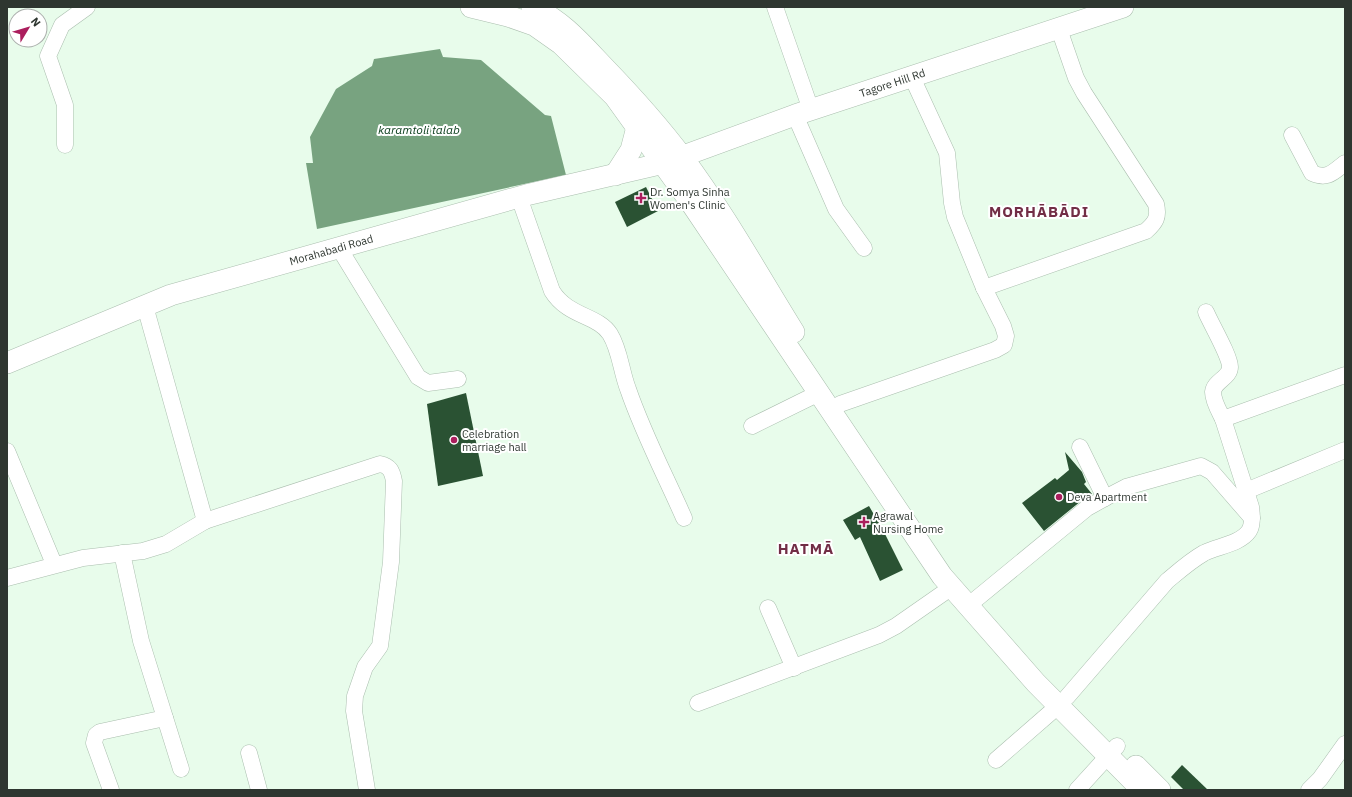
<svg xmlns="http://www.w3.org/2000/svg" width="1352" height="797" font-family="'IBM Plex Sans',sans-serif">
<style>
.water{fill:#78a380}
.building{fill:#2a5233}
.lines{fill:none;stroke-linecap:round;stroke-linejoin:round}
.minor-casing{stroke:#aabeae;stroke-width:17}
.major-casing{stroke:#aabeae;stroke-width:22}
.minor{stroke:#fff;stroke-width:16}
.major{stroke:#fff;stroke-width:21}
.poi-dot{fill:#ab1e5d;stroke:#fff;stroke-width:1.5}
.labels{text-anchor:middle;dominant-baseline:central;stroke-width:4;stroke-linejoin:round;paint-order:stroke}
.street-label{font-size:11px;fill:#2e3630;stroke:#fff}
.poi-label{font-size:11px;fill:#2e3630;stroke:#fff;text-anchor:start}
.water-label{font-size:12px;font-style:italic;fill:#083c1a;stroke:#fff}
.district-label{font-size:15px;font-weight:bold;letter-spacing:1px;fill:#722d46;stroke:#fff}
</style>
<rect width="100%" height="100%" fill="#e8fceb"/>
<path class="water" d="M 440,49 L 443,57 L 481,60 L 545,115 L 551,116 L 566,175 L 317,229 L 306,163 L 313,163 L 310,137 L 336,89 L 372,66 L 374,59 Z"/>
<g class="building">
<path d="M 646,187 L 658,211 L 627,227 L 615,202 Z"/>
<path d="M 466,393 L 483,476 L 438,486 L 427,404 Z"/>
<path d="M 1065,452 L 1082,472 L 1086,482 L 1084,484 L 1092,494 L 1081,501 L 1044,531 L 1022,503 L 1055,478 L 1057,480 L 1069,470 Z"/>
<path d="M 869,506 L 883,530 L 903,570 L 880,581 L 860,537 L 855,540 L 843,520 Z"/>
<path d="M 1182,765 L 1208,790 L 1184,790 L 1171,777 Z"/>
</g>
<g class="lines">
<g class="minor-casing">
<g id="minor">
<path d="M 775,7 L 811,110"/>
<path d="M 795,115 L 836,209 L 864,248"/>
<path d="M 1292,135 L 1312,173 C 1328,180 1333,172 1345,163"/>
<path d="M 65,145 L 65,105 L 48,56 L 62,25 L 87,7"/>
<path d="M 519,197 L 552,291 C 568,317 598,315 610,334 C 620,350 621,371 628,389 C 643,433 665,475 684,518"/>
<path d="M 339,248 L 418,377 L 428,383 L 458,379"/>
<path d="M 984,288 L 1146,231 C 1156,222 1159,217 1156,204 L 1084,93 L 1076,78 L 1059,29"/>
<path d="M 145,306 L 205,521"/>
<path d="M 1206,312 C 1211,324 1230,356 1230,367 C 1230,378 1214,381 1213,392 C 1213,401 1219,411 1223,419"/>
<path d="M 840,404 L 995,350 L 1004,345 L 1006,336 L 1003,326 L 984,288 L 955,217 L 952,203 L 947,153 L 911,75"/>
<path d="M 752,426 L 819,393"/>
<path d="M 1080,447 L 1105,498"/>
<path d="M 7,451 L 54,564"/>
<path d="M 1246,491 L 1345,450"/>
<path d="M 122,553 L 141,641 L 181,769"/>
<path d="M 7,578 L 83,558 L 143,551 L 166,544 L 205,521 L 380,464 C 390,466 392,471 394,481 L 391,562 L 380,646 L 365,667 L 355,696 L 354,711 L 367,790"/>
<path d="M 975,600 L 1087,508 L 1105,498 L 1126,487 L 1201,466 L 1212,472 L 1252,518"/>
<path d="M 768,608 L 794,668"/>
<path d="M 1067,697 L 1167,581 C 1179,571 1190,561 1204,553 C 1218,546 1240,544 1249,531 C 1253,525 1252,514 1251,507 L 1223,419 L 1345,375"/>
<path d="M 698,703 L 879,635 L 896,626 L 952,587"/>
<path d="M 249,753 L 259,790"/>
<path d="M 996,760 L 1058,706"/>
<path d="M 111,790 L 94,743 L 96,735 L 100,732 L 165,718"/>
<path d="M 1077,790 L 1117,746"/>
<path d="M 1309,790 L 1320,779 L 1345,744"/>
</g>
</g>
<g class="major-casing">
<g id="major">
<path d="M 471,7 L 508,16 L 534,25 L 561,44 L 615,97 L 689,200 L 942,576 L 1036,683 L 1142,790"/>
<path d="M 532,7 C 561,19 583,45 604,67 C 632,96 659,126 683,158 C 724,213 758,274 794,332"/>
<path d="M 615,175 L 631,150 L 637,127"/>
<path id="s1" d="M 7,363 L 171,295 L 526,195 L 664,163 L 795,115 L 1123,7"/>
<path d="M 1136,766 L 1160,790"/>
</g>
</g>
<use href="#minor" class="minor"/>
<use href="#major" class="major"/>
</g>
<g class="poi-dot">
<path d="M639 192h4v4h4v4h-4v4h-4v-4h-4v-4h4z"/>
<circle cx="454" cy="440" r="4"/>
<circle cx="1059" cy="497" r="4"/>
<path d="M862 516h4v4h4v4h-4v4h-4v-4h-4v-4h4z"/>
</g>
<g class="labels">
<g class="street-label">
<text stroke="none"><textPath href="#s1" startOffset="930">Tagore Hill Rd</textPath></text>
<text stroke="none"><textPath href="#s1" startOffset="344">Morahabadi Road</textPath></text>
</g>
<g class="poi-label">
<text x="650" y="192">Dr. Somya Sinha<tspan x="650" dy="13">Women's Clinic</tspan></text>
<text x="462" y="434">Celebration<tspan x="462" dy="13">marriage hall</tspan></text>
<text x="1067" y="497">Deva Apartment</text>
<text x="873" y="516">Agrawal<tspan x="873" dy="13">Nursing Home</tspan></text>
</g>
<g class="water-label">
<text x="419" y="129">karamtoli talab</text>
</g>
<g class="district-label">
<text x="1039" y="211">MORHĀBĀDI</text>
<text x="806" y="548">HATMĀ</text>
</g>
</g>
<rect width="1352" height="797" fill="none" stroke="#2e3630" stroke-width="16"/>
<g transform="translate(28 28) rotate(52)"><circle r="19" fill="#ffffff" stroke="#abafac"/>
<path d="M0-3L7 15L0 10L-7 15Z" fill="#ab1e5d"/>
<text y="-6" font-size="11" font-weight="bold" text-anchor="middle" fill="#2e3630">N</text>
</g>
</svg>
